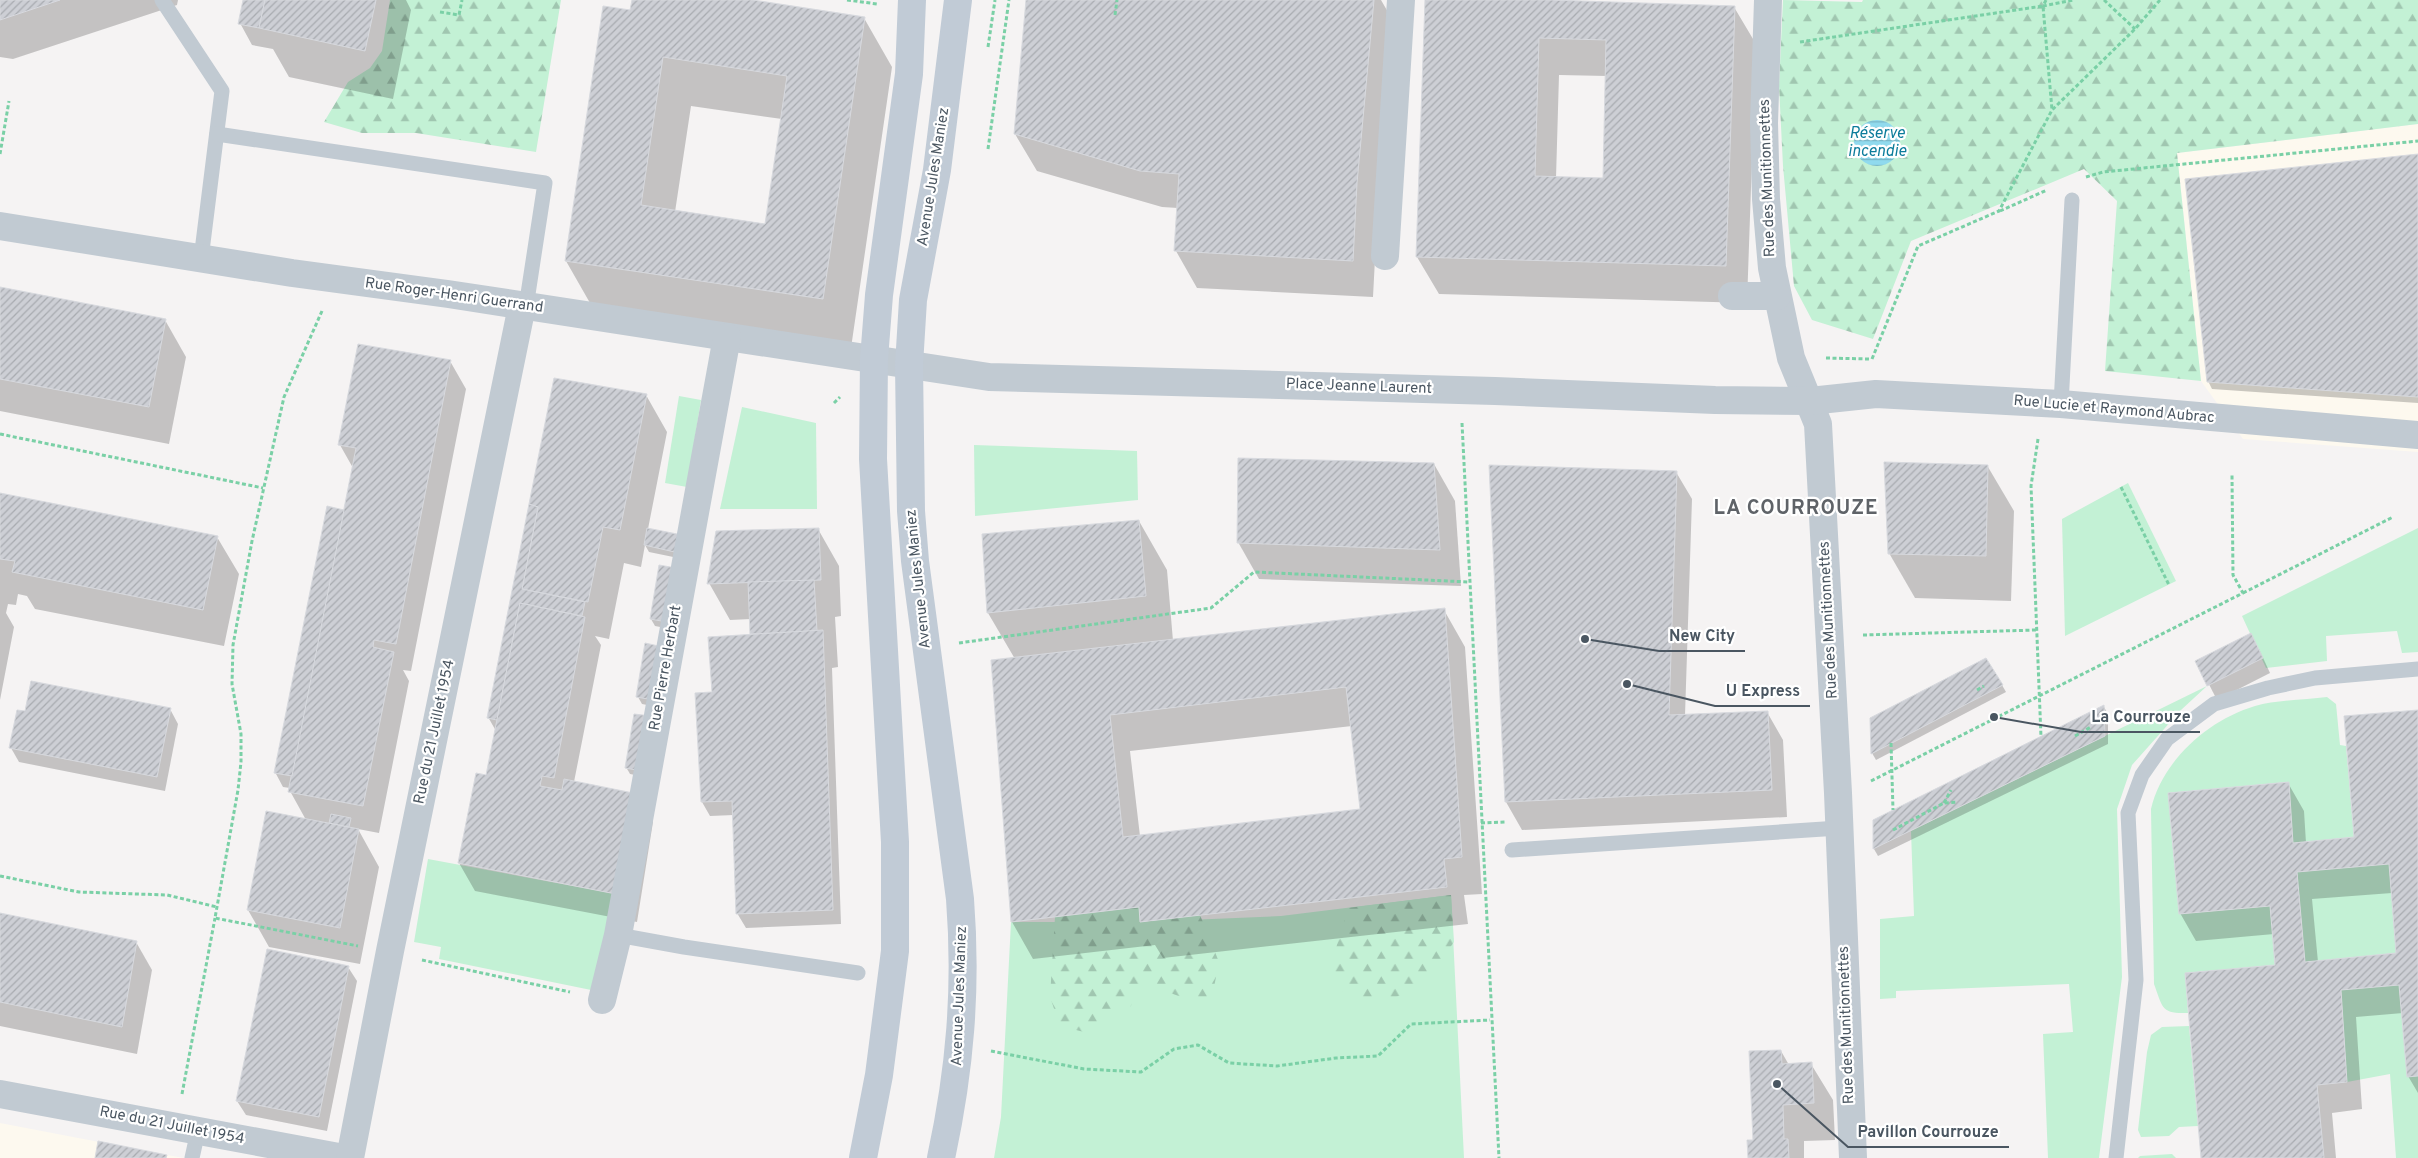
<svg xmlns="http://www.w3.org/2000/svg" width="2418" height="1158" font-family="Overpass,sans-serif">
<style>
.commercial{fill:#fdf9ef}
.green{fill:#c3f1d5}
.forest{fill:url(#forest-firs)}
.water{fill:url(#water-rules)}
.shadow{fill:#0003;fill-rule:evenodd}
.building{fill:url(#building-hatch);stroke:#d7d9de;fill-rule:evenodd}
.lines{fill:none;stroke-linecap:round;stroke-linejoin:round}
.path{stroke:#7ad0a6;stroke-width:3;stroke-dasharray:4 2.5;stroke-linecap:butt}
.lane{stroke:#c1cad2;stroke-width:15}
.street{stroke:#c1cad2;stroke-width:28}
.secondary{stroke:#c1cbd6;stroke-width:28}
.labels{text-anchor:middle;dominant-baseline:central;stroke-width:4.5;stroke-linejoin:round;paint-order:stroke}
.street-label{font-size:15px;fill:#4a5661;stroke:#fff}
.water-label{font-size:16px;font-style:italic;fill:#0c7c9b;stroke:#fff}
.district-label{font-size:20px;font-weight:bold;letter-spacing:1px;fill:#5f6368;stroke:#fff}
.leader{fill:none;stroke:#4a5661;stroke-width:2}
.callout-dot{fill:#4a5661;stroke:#fff;stroke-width:2}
.callout-label{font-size:16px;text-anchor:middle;font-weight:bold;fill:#4a5661;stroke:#fff;stroke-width:4.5;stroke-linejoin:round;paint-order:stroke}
</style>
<defs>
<pattern id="forest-firs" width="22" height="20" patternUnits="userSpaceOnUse" patternTransform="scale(1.25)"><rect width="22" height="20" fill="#c3f1d5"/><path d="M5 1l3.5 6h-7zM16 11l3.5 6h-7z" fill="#a0c6b0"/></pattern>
<pattern id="water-rules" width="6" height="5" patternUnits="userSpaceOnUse" patternTransform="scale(1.25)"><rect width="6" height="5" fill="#90daee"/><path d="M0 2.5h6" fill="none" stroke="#78b4c4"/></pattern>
<pattern id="building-hatch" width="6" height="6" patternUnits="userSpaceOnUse" patternTransform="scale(1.25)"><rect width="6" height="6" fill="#cdcfd5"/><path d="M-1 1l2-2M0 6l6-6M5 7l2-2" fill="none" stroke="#a8abb0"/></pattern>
</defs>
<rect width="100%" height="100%" fill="#f5f3f3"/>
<g class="commercial">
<path d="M 2418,124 L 2418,452 L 2243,439 L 2201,381 L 2177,153 Z"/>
<path d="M 0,1123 L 167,1155 L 184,1158 L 0,1158 Z"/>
</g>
<g class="green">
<path d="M 679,396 L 701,400 L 687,487 L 665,483 Z"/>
<path d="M 742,407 L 816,423 L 817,509 L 720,509 Z"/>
<path d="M 974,445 L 1137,451 L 1138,500 L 975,516 Z"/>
<path d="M 2128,483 L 2176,581 L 2065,636 L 2062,519 Z"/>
<path d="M 2418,528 L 2418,652 L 2402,653 L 2397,631 L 2326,636 L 2327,661 L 2266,668 L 2242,616 Z"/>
<path d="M 2207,686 L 2181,710 L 2132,765 L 2117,809 L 2122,977 L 2099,1158 L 2048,1158 L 2043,1034 L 2073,1032 L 2069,984 L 1896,991 L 1896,998 L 1880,999 L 1880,919 L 1914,916 L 1911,831 Z"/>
<path d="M 2327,697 L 2336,704 L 2340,745 L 2346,746 L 2354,837 L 2293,843 L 2288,782 L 2168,793 L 2179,914 L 2270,906 L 2275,965 L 2185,973 L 2188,1013 C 2161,1014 2163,1008 2154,984 L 2151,809 C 2162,761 2208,720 2255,706 C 2276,700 2305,700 2327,697 Z"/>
<path d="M 428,859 L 621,895 L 596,991 L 439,959 L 441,947 L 414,942 Z"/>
<path d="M 2389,864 L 2396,953 L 2305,962 L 2297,872 Z"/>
<path d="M 1451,895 L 1464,1158 L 994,1158 L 1001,1117 L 1011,922 L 1140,922 L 1281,916 Z"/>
<path d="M 2399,985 L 2407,1076 L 2418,1076 L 2418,1158 L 2396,1158 L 2390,1074 L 2347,1082 L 2341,990 Z"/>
<path d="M 2189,1026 L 2198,1126 L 2179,1127 L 2169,1136 L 2141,1137 L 2138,1130 L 2147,1052 L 2151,1035 L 2162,1027 Z"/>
<path d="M 2172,1154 L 2176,1158 L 2138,1158 L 2140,1156 Z"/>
</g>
<g class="forest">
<path d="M 390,0 L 561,0 L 536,152 L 416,133 L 362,133 L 324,122 L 348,82 L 370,68 L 382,51 Z"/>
<path d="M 1783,0 L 1862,2 L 1863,0 L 2418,0 L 2418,124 L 2177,153 L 2201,381 L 2105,371 L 2117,201 L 2084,169 L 1911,241 L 1873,339 L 1812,320 L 1794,286 L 1783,166 L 1779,86 Z"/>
<path d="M 1451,895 L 1454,942 L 1420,989 L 1393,998 L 1368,1000 L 1343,992 L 1332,973 L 1336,948 L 1348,908 Z"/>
<path d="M 1139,907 L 1141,922 L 1200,915 L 1219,962 L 1212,997 L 1193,1001 L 1156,988 L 1136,986 L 1131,1006 L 1084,1032 L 1060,1026 L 1050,997 L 1055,917 Z"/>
</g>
<circle class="water" cx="1877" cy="143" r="23"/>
<g class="shadow">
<path d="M 0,0 L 178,0 L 177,5 L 13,59 L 0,57 Z"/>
<path d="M 245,0 L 406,0 L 411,10 L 393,99 L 289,77 L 273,49 L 252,45 L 240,23 Z"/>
<path d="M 633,0 L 745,0 L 864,18 L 892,67 L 851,348 L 594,310 L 566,261 ZM 691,106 L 782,119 L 766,225 L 675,212 Z"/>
<path d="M 1028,0 L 1381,0 L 1396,26 L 1377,221 L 1373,297 L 1197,288 L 1176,251 L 1178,208 L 1162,207 L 1037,171 L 1015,134 Z"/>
<path d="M 1426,0 L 1508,0 L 1734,7 L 1756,44 L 1747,303 L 1439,294 L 1417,257 ZM 1559,75 L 1607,76 L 1604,179 L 1556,178 Z"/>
<path d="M 2418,155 L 2418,403 L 2212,389 L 2208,381 Z"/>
<path d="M 0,288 L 165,320 L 186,357 L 169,444 L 0,411 Z"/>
<path d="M 450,361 L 466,389 L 411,671 L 403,670 L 409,681 L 379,833 L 358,829 L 379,867 L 360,964 L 269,947 L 248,910 L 306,820 L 290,791 L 290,788 L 283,787 L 275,772 L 345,511 L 353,468 L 340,445 Z"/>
<path d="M 646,395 L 667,432 L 648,529 L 683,559 L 649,552 L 645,545 L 641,567 L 624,563 L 609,639 L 595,636 L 601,645 L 574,782 L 637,795 L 653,822 L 637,922 L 475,891 L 459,863 L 487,777 L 496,731 L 488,717 L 530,504 Z"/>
<path d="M 1434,464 L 1455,501 L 1461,586 L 1259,579 L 1238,542 Z"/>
<path d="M 1490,466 L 1676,472 L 1692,499 L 1685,716 L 1767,712 L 1783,740 L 1787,817 L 1522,830 L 1506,802 Z"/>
<path d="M 1988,467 L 2014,511 L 2011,601 L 1915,598 L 1889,553 Z"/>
<path d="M 0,495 L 217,537 L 239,574 L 224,646 L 35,609 L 27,596 L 18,594 L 16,605 L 8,604 L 6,613 L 14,627 L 0,700 Z"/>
<path d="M 1139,521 L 1167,570 L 1173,641 L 1444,610 L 1465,647 L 1482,894 L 1464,895 L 1468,924 L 1163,958 L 1155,945 L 1033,959 L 1012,922 L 993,661 L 1015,659 L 988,613 L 983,535 ZM 1352,726 L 1361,811 L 1140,836 L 1130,751 Z"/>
<path d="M 818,529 L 839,566 L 841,616 L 835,617 L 838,667 L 832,668 L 841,924 L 746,928 L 737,913 L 734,815 L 710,816 L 702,802 L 713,694 L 752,635 L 751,619 L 730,620 L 709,583 Z"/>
<path d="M 660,566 L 671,629 L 655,626 L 651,619 Z"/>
<path d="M 2259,649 L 2270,673 L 2217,700 L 2197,661 Z"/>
<path d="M 666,655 L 658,707 L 642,704 L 638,697 Z"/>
<path d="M 2002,685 L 2006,692 L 1876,760 L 1872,753 Z"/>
<path d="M 2104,707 L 2108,714 L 2108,744 L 1878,856 L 1874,849 L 1874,821 Z"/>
<path d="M 170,709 L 178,724 L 165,791 L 19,762 L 11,748 Z"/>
<path d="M 2418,711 L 2418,1093 L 2408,1076 L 2403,1013 L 2356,1017 L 2362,1109 L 2332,1113 L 2336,1158 L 2202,1158 L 2276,967 L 2274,934 L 2196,941 L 2180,913 L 2288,783 L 2304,811 L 2306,843 L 2356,838 ZM 2392,893 L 2397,954 L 2318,962 L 2312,899 Z"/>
<path d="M 635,715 L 646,777 L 630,774 L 626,767 Z"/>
<path d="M 0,915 L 136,942 L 152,970 L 137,1054 L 0,1026 Z"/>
<path d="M 348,967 L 357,981 L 327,1131 L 246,1115 L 237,1101 Z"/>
<path d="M 1781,1051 L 1789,1065 L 1811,1064 L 1833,1100 L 1835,1140 L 1804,1141 L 1804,1158 L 1750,1158 Z"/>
</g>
<g class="building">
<path d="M 0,0 L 60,0 L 0,20 Z"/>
<path d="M 243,0 L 265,0 L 259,28 L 238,24 Z"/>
<path d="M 265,0 L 376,0 L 365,51 L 259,28 Z"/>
<path d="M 632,0 L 753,0 L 865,17 L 823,299 L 565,261 L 603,6 L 630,10 ZM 663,57 L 787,76 L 765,224 L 641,205 Z"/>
<path d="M 1026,0 L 1374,0 L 1357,183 L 1353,261 L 1174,251 L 1179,174 L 1140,171 L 1014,134 Z"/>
<path d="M 1425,0 L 1551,0 L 1735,6 L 1726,266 L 1416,257 ZM 1539,38 L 1606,40 L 1603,178 L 1535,176 Z"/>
<path d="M 2418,154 L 2418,397 L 2207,382 L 2185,179 Z"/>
<path d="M 0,287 L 166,319 L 149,407 L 0,379 Z"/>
<path d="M 358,344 L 451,360 L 396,644 L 374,640 L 373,647 L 394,652 L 363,806 L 288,792 L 356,448 L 338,445 Z"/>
<path d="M 554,378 L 647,394 L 620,530 L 603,527 L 588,602 L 522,589 L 538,507 L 529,504 Z"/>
<path d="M 1238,458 L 1434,463 L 1440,550 L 1237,543 Z"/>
<path d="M 1884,462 L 1988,465 L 1986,556 L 1888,554 Z"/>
<path d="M 1489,465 L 1677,471 L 1669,715 L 1768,711 L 1772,790 L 1505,802 Z"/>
<path d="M 0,493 L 218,536 L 203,610 L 12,572 L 15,561 L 0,559 Z"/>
<path d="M 529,504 L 538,507 L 522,589 L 585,602 L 582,616 L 520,603 L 497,720 L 487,718 Z"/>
<path d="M 327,506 L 344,510 L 292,776 L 274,773 Z"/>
<path d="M 1139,520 L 1146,596 L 987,613 L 982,534 Z"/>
<path d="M 647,528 L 682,535 L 679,553 L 644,545 Z"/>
<path d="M 819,528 L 821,580 L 707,584 L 716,531 Z"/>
<path d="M 659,565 L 676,568 L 667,622 L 650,619 Z"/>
<path d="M 814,580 L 817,631 L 750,634 L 748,582 Z"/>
<path d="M 520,603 L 585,617 L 554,778 L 542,776 L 540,786 L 562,790 L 564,779 L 638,794 L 621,895 L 458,863 L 476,773 L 486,775 Z"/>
<path d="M 1445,608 L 1462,857 L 1444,859 L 1447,887 L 1140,922 L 1139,907 L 1011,922 L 991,660 ZM 1346,687 L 1360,809 L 1123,837 L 1110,715 Z"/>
<path d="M 823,630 L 833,910 L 736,914 L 732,801 L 701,802 L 695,693 L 712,692 L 708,637 Z"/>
<path d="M 2251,633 L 2263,658 L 2207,686 L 2195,661 Z"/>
<path d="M 645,643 L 663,647 L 654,700 L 636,697 Z"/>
<path d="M 1986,658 L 2003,685 L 1871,754 L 1870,718 Z"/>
<path d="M 31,681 L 171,708 L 157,777 L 9,748 L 17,710 L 25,711 Z"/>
<path d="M 2104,705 L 2105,736 L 1873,849 L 1873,820 Z"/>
<path d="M 2418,710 L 2418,1076 L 2407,1077 L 2399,985 L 2341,990 L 2347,1082 L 2317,1085 L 2324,1158 L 2201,1158 L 2185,973 L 2275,965 L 2270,906 L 2179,914 L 2168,793 L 2289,782 L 2293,843 L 2354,837 L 2344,716 ZM 2389,864 L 2396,953 L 2305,962 L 2297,872 Z"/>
<path d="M 634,714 L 651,716 L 642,771 L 625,768 Z"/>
<path d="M 266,811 L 359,829 L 340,928 L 247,910 Z"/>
<path d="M 331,814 L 351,818 L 349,827 L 329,823 Z"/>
<path d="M 0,913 L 137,941 L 122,1027 L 0,1002 Z"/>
<path d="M 267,949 L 349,966 L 319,1117 L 236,1101 Z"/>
<path d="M 1781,1050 L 1782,1064 L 1812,1062 L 1814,1103 L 1783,1105 L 1784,1139 L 1788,1139 L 1789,1158 L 1748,1158 L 1747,1140 L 1753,1140 L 1749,1051 Z"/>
<path d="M 98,1141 L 167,1155 L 166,1158 L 95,1158 Z"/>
</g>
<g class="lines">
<g class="path">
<path d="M 847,0 L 877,4"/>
<path d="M 2046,0 L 2043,6 L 2073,0"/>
<path d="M 2104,0 L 2135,29"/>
<path d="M 440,12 L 459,15 L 462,0"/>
<path d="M 1115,15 L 1117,0"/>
<path d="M 1800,42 L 2043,6 L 2052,110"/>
<path d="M 988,47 L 995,0"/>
<path d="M 988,149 L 1009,0"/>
<path d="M 0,154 L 9,101"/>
<path d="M 2086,177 L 2103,172 L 2418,141"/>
<path d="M 2000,211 L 2047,190"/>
<path d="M 322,311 L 284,397 L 252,541 L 233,645 L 232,684 L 241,734 L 241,762 L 238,790 L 215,918 L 358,946"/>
<path d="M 1826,358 L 1870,359"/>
<path d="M 1872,359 L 1918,246 L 1999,211 L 2052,110 L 2135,29 L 2160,0"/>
<path d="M 834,403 L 840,397"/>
<path d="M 1462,423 L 1499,1158"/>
<path d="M 0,434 L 263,488"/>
<path d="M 2038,439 L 2031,486 L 2041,737"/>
<path d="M 2121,487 L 2169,585"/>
<path d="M 2243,593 L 2393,517"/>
<path d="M 1863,635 L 2036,630"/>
<path d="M 959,643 L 1211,608 L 1254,572 L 1469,582"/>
<path d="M 1977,690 L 1984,686"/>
<path d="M 2075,736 L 2091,727"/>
<path d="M 1891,743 L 1893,810"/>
<path d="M 1871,781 L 2243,593 L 2233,575 L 2232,475"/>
<path d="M 1944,803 L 1951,790"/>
<path d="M 1481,823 L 1505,822"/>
<path d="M 1893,830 L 1944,803 L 1957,802"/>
<path d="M 0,876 L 79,892 L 167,895 L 217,907"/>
<path d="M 422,960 L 570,992"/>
<path d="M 991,1051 L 1084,1069 L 1141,1072 L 1174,1049 L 1198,1045 L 1229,1063 L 1277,1066 L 1336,1058 L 1378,1056 L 1411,1024 L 1490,1020"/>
<path d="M 182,1094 L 215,918"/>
</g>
<g class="lane">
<path d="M 162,0 L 222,91 L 201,259"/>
<path d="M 217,134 L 545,183 L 526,307"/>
<path d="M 2061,404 L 2072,200"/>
<path d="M 1512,850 L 1839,828"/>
<path d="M 618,935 L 684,947 L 858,973"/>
<path d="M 192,1158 L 198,1131"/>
<path d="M 2116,1158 L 2136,980 L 2128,813 L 2142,775 L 2167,739 L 2214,704 L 2268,688 L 2315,678 L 2418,669"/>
</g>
<g class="street">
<path d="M 1768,0 L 1764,123 L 1766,199 L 1772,268 L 1791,358 L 1818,424 L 1838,793 L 1853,1158"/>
<path d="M 0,226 L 292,273 L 448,294 L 989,377 L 1495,391 L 1715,400 L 1810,401 L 1876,394 L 2061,404 L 2418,435"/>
<path d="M 1385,256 L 1401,0"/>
<path d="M 1732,296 L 1777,296"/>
<path d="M 602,1000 L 618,935 L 727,337"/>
<path d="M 0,1094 L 344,1158"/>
<path d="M 350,1158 L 390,951 L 522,306"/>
</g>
<g class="secondary">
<path d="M 863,1158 L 879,1075 L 895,951 L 895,842 L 873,459 L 874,359 L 879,295 L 909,74 L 912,0"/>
<path d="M 941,1158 C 960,1070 967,989 960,899 L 915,561 L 911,511 L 909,365 L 913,300 L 937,170 L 958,0"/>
</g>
</g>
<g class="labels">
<g class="street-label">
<text transform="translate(934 177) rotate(-81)">Avenue Jules Maniez</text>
<text transform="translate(1768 178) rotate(-92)">Rue des Munitionnettes</text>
<text transform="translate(454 296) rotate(8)">Rue Roger-Henri Guerrand</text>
<text transform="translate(1359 387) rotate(2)">Place Jeanne Laurent</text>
<text transform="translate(2114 410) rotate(5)">Rue Lucie et Raymond Aubrac</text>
<text transform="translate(919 579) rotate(-96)">Avenue Jules Maniez</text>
<text transform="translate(1829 620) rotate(-93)">Rue des Munitionnettes</text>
<text transform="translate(666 668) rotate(-80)">Rue Pierre Herbart</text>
<text transform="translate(435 732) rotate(-78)">Rue du 21 Juillet 1954</text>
<text transform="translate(960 996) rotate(-88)">Avenue Jules Maniez</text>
<text transform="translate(1847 1025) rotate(-92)">Rue des Munitionnettes</text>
<text transform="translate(172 1126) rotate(11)">Rue du 21 Juillet 1954</text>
</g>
<g class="water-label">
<text x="1877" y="134">Réserve<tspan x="1877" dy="18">incendie</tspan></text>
</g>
<g class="district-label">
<text x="1796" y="509">LA COURROUZE</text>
</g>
</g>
<path class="leader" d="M1585 639L1659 651H1745M1627 684L1715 706H1810M1994 717L2081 732H2200M1777 1084L1848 1147H2009"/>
<g class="callout-dot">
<circle cx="1585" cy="639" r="5"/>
<circle cx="1627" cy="684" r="5"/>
<circle cx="1994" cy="717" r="5"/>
<circle cx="1777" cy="1084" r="5"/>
</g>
<g class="callout-label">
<text x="1702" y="641">New City</text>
<text x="1763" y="696">U Express</text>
<text x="2141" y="722">La Courrouze</text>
<text x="1928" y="1137">Pavillon Courrouze</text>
</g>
</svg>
